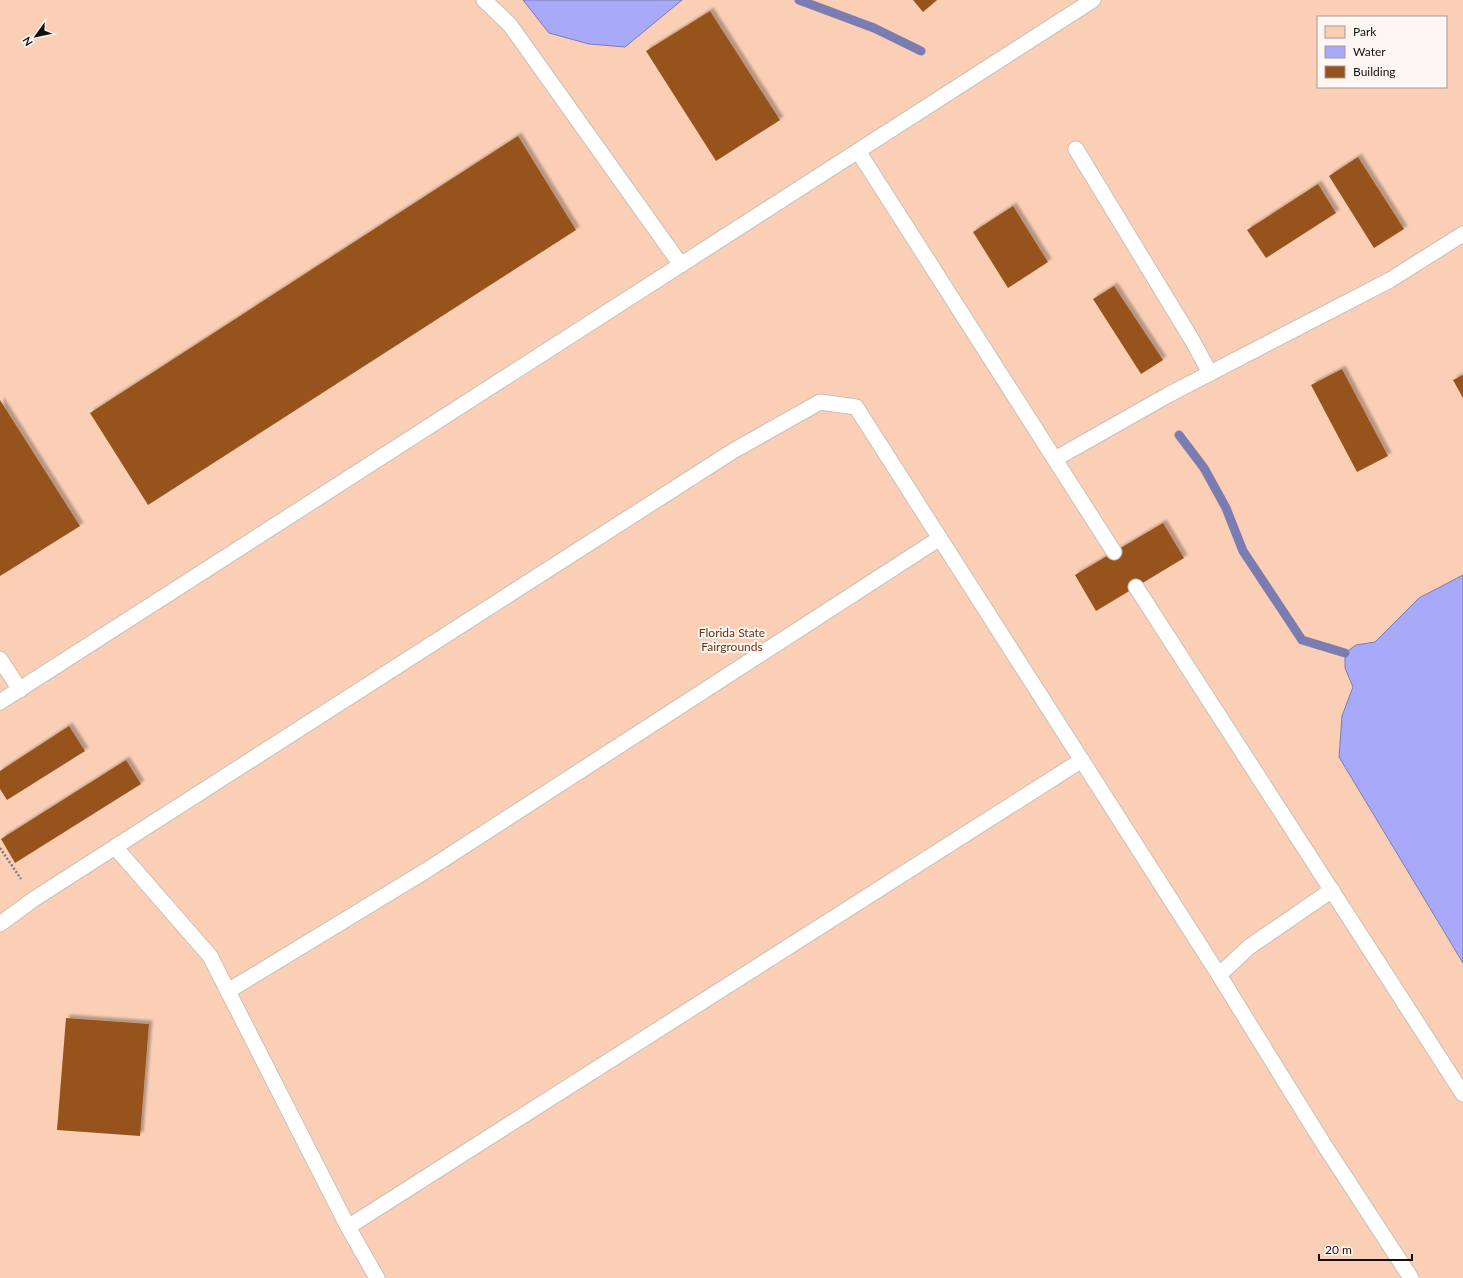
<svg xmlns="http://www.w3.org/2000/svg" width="1463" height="1278" font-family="Lato,sans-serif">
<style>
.green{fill:#facfb5;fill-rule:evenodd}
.water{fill:#a8aaf9;stroke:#7b7cb2}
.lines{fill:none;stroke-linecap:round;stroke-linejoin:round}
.stream{stroke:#7b7cb2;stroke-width:9}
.building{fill:#97521c;filter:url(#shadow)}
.lane-casing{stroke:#c9c0ba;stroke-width:17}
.path{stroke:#7f7a77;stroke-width:2.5;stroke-dasharray:2 2;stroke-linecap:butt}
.lane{stroke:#fff;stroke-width:15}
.labels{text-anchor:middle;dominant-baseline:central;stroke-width:4;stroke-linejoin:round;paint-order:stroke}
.park-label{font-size:12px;fill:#683611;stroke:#fef6f2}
</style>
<defs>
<filter id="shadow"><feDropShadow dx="3.5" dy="-3.5" stdDeviation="1" flood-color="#0004"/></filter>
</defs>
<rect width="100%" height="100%" fill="#fef6f2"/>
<path class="green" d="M 0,0 L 1463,0 L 1463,1278 L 0,1278 ZM 1318,17 L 1446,17 L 1446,87 L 1318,87 Z"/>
<g class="water">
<path d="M 523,0 L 682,0 L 625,47 L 589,44 L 549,33 Z"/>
<path d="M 1463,575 L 1463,963 L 1339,757 L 1342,716 L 1353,687 L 1345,668 L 1345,653 L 1356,645 L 1375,642 L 1419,598 Z"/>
</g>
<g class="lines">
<g class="stream">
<path d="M 799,0 L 874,28 L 921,51"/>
<path d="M 1179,435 L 1204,468 L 1226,508 L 1243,551 L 1302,640 L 1345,653"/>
</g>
</g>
<g class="building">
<path d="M 913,0 L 937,0 L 923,12 Z"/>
<path d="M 710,11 L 780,120 L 716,161 L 646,51 Z"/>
<path d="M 518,136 L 576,230 L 148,505 L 90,413 Z"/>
<path d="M 1358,157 L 1404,229 L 1374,248 L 1329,176 Z"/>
<path d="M 1318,184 L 1336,213 L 1266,258 L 1247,230 Z"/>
<path d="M 1013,206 L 1048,262 L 1008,288 L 973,232 Z"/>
<path d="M 1114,286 L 1163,360 L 1141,374 L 1093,299 Z"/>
<path d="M 1342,369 L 1388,456 L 1357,472 L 1311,385 Z"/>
<path d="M 1463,375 L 1463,398 L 1453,380 Z"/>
<path d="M 0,400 L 80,526 L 0,576 Z"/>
<path d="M 1163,523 L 1184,558 L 1096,611 L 1075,575 Z"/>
<path d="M 69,726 L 85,751 L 7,800 L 0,789 L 0,771 Z"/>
<path d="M 126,760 L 141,784 L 15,863 L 1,839 Z"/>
<path d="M 66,1018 L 149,1024 L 140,1136 L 57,1130 Z"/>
</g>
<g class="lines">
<g class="lane-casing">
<g id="lane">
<path d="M 484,0 L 510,25 L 681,265"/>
<path d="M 1076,149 L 1192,340 L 1210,373"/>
<path d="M 858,151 L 1114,552"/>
<path d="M 1055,459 L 1168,395 L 1390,280 L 1463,234"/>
<path d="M 1136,587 L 1463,1094"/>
<path d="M 0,659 L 20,690"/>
<path d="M 0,702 L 1093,0"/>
<path d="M 115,847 L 210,956 L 348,1227"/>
<path d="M 1332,890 L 1249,947 L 1219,975 L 1323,1143 L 1411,1278"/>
<path d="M 0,924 L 34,899 L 733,451 L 820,402 L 856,407 L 1219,975"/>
<path d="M 228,991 L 427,870 L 940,538"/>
<path d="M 377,1278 L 348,1227 L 1082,760"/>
</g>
</g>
<path class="path" d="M 0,848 L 21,879"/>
<use href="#lane" class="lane"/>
</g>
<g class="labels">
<g class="park-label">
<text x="732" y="632">Florida State<tspan x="732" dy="14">Fairgrounds</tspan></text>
</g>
</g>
<rect x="1317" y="16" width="130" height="72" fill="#fef6f2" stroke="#a09a97"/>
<rect x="1325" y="26" width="20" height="12" fill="#facfb5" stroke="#a09a97"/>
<text x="1353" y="36" font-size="12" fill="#13100e">Park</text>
<rect x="1325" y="46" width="20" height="12" fill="#a8aaf9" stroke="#a09a97"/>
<text x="1353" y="56" font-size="12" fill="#13100e">Water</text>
<rect x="1325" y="66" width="20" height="12" fill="#97521c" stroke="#a09a97"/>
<text x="1353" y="76" font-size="12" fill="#13100e">Building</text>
<g transform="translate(36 36) rotate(237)" stroke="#fef6f2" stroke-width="3" paint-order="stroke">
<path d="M0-3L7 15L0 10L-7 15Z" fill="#13100e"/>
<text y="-6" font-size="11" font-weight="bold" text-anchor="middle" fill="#13100e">N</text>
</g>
<path d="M1319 1254v6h93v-6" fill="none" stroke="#13100e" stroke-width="2"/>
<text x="1325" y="1254" font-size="12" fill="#13100e" stroke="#fef6f2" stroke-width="3" paint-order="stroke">20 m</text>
</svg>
